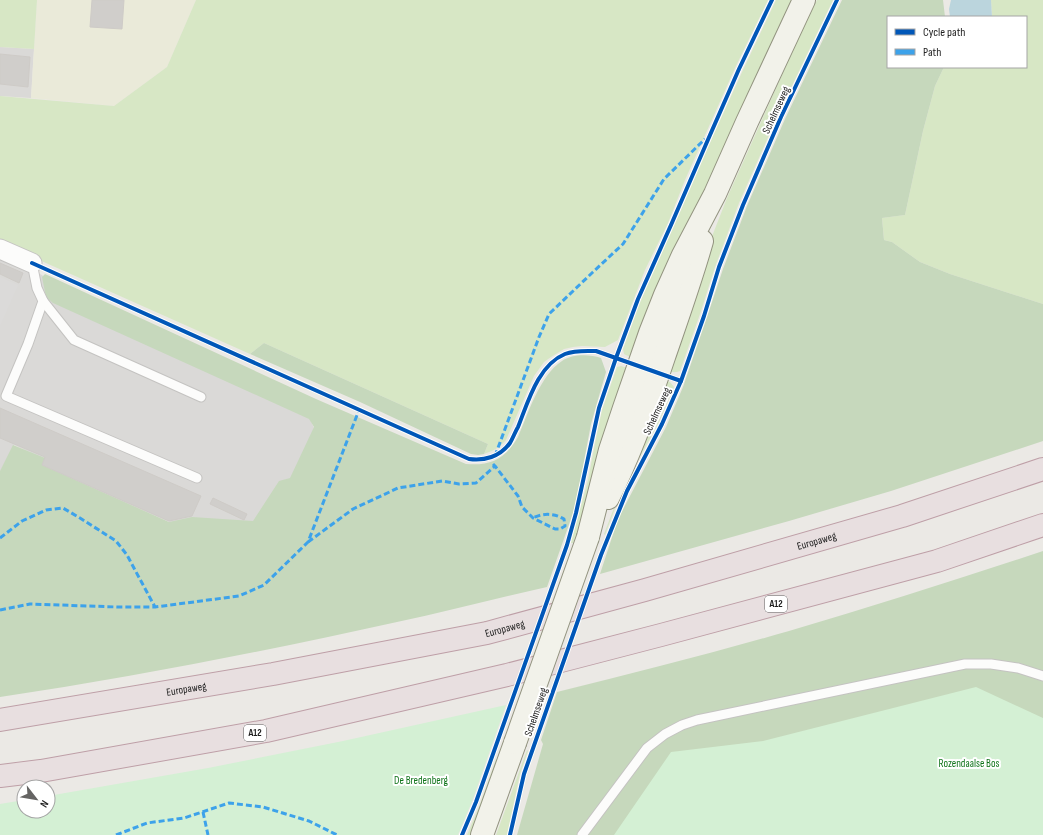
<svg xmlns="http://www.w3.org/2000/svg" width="1043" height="835" font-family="'Sofia Sans Condensed',sans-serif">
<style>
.residential{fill:#dad9d7}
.farmland{fill:#eaead9}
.grass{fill:#d7e7c5}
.forest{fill:#c6d8bc}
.park{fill:#d4f0d4}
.parking{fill:#dbdad9}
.water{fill:#bbd5dd}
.building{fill:#d0cecb;stroke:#cecbc7}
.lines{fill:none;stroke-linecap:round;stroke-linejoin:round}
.service-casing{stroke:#c4c3c1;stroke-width:11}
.minor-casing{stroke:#c4c3c1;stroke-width:21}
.secondary-casing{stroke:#92937f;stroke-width:24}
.motorway-casing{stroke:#be9fa7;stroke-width:24}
.service{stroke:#fcfcfb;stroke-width:9}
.minor{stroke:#fcfcfb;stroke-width:19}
.secondary{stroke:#f2f2ea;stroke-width:22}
.motorway{stroke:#e8dfe0;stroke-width:22}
.secondary-bridge-casing{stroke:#92937f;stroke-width:24;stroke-linecap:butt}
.secondary-bridge{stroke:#f2f2ea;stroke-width:22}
.quiet{stroke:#3da2ea;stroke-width:3;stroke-dasharray:6 3;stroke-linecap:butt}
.cycleway-casing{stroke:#fff;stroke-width:6}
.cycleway{stroke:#0057b8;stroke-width:4}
.labels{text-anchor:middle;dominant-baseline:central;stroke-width:4;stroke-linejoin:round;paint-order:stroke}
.shield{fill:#fff;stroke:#616161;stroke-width:1}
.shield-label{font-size:10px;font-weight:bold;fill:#1d1d1d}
.street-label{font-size:11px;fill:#1d1d1d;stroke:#fff}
.park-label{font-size:11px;fill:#11741b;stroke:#fff}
</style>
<rect width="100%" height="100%" fill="#ebe9e5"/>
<g class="residential">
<path d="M 0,47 L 34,49 L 31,98 L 0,96 Z"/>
<path d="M 0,255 L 42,275 L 52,285 L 309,417 L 314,428 L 292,480 L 255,522 L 169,522 L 39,466 L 42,458 L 14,445 L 0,472 Z"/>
</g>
<path class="farmland" d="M 37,0 L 196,0 L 167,67 L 114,106 L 31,98 Z"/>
<g class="grass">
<path d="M 0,0 L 37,0 L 34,49 L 0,47 Z"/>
<path d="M 196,0 L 768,0 L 735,68 L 685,180 L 668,223 L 645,270 L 618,340 L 605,347 L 582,346 L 573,347 L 564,349 L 551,357 L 544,362 L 534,376 L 506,440 C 499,448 495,450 484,454 L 488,444 L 264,343 L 250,354 L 46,263 L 0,242 L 0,96 L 114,106 L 167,67 Z"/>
<path d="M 776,0 L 792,0 L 737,117 L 634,359 L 624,354 L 623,349 L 641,300 L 674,226 L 713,136 L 743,70 Z"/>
<path d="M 817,0 L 833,0 L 778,115 L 739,203 L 715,267 L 700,314 L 680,371 C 675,373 672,372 667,371 L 709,244 L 727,198 L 798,39 Z"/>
<path d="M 991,0 L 1043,0 L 1043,304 L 950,274 L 920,262 L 892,242 L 884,240 L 882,218 L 905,215 L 923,131 L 935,86 L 944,67 L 1026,67 L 1026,17 L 992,17 Z"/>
<path d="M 621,366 L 631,369 L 583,519 L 573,543 L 571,543 L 588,480 L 595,443 L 602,410 L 617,367 Z"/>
<path d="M 663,380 L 670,382 L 674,387 L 659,422 L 622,490 L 605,535 L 604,534 Z"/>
<path d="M 527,750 L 528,751 L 520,774 L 507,835 L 496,835 Z"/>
<path d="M 496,759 L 497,759 L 470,835 L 467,835 L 480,804 Z"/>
</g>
<g class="forest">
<path d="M 842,0 L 943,0 L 945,17 L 888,17 L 888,67 L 944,67 L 935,86 L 923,131 L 905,215 L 882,218 L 884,240 L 892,242 L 920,262 L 950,274 L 1043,304 L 1043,441 L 891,491 L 789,521 L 600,574 L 618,519 L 666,427 L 683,387 L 707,317 L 723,269 L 747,206 L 785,119 Z"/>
<path d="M 45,274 L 316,399 L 466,464 C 491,466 505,459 518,437 C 528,414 540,375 562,361 C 572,354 589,354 601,358 L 606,372 L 601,389 L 591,424 L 581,477 L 573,513 L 547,587 C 497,598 448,611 397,622 C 266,651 133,677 0,697 L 0,471 L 13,445 L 45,458 L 42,465 L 169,522 L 192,517 L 253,521 L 279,481 L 290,478 L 314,427 L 309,419 L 53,303 L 46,297 L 42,277 Z"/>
<path d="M 264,343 L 488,444 L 484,454 L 478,455 L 471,454 L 360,402 L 250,354 Z"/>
<path d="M 1043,551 L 1043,671 L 1019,664 L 992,660 L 964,660 L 663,731 L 599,806 L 577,835 L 517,835 L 543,744 L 541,740 L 557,692 C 635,673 712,653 789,631 C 874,606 959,579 1043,551 Z"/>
<path d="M 965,668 L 991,668 L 1017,672 L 1043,680 L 1043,835 L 586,835 L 650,751 L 667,738 L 682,729 L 696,725 Z"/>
</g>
<g class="park">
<path d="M 976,687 L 1043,718 L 1043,835 L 614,835 L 671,752 L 763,741 Z"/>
<path d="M 506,705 L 473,799 L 458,835 L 0,835 L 0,804 L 24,800 L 24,811 L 48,811 L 48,796 L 208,768 L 343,741 Z"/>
</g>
<path class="parking" d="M 0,277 L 18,285 L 0,326 Z"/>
<path class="water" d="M 951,0 L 991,0 L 992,17 L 950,17 L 949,9 Z"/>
<g class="building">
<path d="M 92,0 L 124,0 L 122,29 L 90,27 Z"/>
<path d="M 0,54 L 30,57 L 28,87 L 0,84 Z"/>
<path d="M 0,263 L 23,273 L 19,283 L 0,274 Z"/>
<path d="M 0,408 L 201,496 L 192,516 L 169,521 L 42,465 L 45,457 L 0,438 Z"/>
<path d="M 213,498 L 247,514 L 244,520 L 210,504 Z"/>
</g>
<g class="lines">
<g class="service-casing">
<g id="service">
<path d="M 32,263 L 37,288 L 43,301 L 28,344 L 6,396 L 197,478"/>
<path d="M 43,301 L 74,340 L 201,397"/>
<path d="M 582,835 L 647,748 L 665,734 L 682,725 L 697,720 L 965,664 L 991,664 L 1018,668 L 1043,676"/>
</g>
</g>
<g class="minor-casing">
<path id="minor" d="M 0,249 L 32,263"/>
</g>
<g class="secondary-casing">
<g id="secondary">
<path d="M 608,498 C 631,453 648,405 664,357 C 677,319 691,280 702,241"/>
<path d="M 588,537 L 610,450 L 624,408 L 650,333 L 665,295 L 683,255 L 715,194 L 747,122 L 804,0"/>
<path d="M 482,835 L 515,743"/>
</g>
</g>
<g class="motorway-casing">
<g id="motorway">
<path id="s1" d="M 0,720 L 273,674 L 487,633 L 645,590 L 902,516 L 1043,469"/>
<path d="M 0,776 L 41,771 L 266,731 L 507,675 L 661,635 L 937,561 L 1043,525"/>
</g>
</g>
<use href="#service" class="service"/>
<use href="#minor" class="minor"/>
<use href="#secondary" class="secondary"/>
<use href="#motorway" class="motorway"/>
<g class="secondary-bridge-casing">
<path id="secondary-bridge" d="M 515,743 L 588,537"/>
</g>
<use href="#secondary-bridge" class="secondary-bridge"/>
<g class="quiet">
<path d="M 495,456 L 539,337 L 549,314 L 593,272 L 623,244 L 664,179 L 705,139"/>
<path d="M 493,464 L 495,466 L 518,496 L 522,507 L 533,518 L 555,529 L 560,529 L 565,526 L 564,519 C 554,513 543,513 533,518"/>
<path d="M 0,538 L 22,521 L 46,510 L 63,508 L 80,518 L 116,541 L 127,555 L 135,570 L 155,607"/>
<path d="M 308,542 L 353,509 L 398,488 L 442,481 L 459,484 L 476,483 L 495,466"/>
<path d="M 0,610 L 30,604 L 117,607 L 155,607 L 239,596 L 264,585 L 308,542 L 359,410"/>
<path d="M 203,812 L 208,835"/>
<path d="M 116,835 L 147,823 L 184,818 L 229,803 L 263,807 L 309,821 L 337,835"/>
</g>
<g class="cycleway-casing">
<g id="cycleway">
<path d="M 32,263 L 469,459 C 484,461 500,457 510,443 C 513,438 515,432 518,427 C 528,402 538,365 565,354 C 575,350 586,351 596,351 L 681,381"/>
<path d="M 462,835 L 476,802 L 567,545 L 576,513 L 599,408 L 616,358 L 638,299 L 671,225 L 710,135 L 739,69 L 772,0"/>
<path d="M 510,835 L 524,774 L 601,555 L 627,491 L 662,424 L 681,381 L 704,316 L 719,267 L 743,205 L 781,117 L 837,0"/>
</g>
</g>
<use href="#cycleway" class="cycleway"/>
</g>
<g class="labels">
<g class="shield">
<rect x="765" y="596" width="22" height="16" rx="3"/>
<rect x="244" y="725" width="22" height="16" rx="3"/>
</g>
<g class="shield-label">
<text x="776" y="604">A12</text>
<text x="255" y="733">A12</text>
</g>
<g class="street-label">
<text transform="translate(776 110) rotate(-65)">Schelmseweg</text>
<text transform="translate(657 411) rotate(-65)">Schelmseweg</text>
<text stroke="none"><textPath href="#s1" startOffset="837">Europaweg</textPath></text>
<text stroke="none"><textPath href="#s1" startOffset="513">Europaweg</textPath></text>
<text stroke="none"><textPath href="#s1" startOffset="189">Europaweg</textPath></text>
<text transform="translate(536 712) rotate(-71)">Schelmseweg</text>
</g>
<g class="park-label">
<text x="969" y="763">Rozendaalse Bos</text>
<text x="421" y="780">De Bredenberg</text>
</g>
</g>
<rect x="887" y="16" width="140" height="52" fill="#ffffff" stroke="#a5a5a5"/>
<rect x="895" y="29" width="20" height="6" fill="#0057b8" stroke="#a5a5a5"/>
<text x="923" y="36" font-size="12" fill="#1d1d1d">Cycle path</text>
<rect x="895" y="49" width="20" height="6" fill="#3da2ea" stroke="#a5a5a5"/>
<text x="923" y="56" font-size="12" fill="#1d1d1d">Path</text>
<g transform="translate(36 799) rotate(121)"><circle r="19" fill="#ffffff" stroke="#a5a5a5"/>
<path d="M0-3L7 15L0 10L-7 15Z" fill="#656463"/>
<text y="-6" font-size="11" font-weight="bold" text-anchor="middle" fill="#1d1d1d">N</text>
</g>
</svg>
